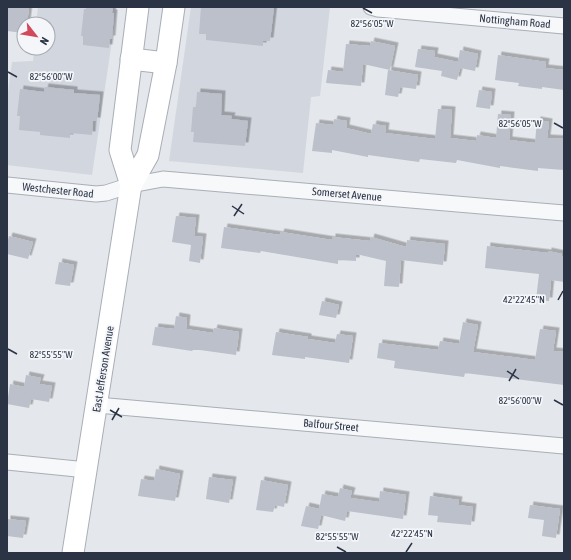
<svg xmlns="http://www.w3.org/2000/svg" width="571" height="560" font-family="'Asap Condensed',sans-serif">
<style>
.built{fill:#d2d6de}
.building{fill:#bbc0ca;filter:url(#shadow)}
.lines{fill:none;stroke-linecap:round;stroke-linejoin:round}
.minor-casing{stroke:#a9aeb7;stroke-width:17}
.secondary-casing{stroke:#a9aeb7;stroke-width:23}
.minor{stroke:#f7f8fa;stroke-width:15}
.secondary{stroke:#fff;stroke-width:21}
.ticks{fill:none;stroke:#2b3445;stroke-width:1.5}
.labels{text-anchor:middle;dominant-baseline:central;stroke-width:3.5;stroke-linejoin:round;paint-order:stroke}
.street-label{font-size:11px;fill:#2b3445;stroke:#f4f6f9}
.ticks-label{font-size:10px;text-anchor:middle;fill:#2b3445;stroke:#f4f6f9;stroke-width:3.5;stroke-linejoin:round;paint-order:stroke}
</style>
<defs>
<filter id="shadow"><feDropShadow dx="3.5" dy="-3.5" stdDeviation="0" flood-color="#0004"/></filter>
</defs>
<rect width="100%" height="100%" fill="#e4e7ec"/>
<g class="built">
<path d="M 38,7 L 117,7 L 92,175 L 7,165 L 7,100 L 12,62 L 33,61 L 34,48 L 48,48 L 48,24 L 36,24 Z"/>
<path d="M 191,7 L 330,7 L 320,96 L 311,97 L 303,173 L 169,161 Z"/>
</g>
<g class="building">
<path d="M 8,7 L 29,7 L 27,24 L 24,24 L 24,33 L 7,31 Z"/>
<path d="M 86,7 L 113,7 L 112,13 L 114,13 L 112,39 L 110,39 L 109,48 L 83,45 L 83,36 L 81,36 L 84,9 L 86,9 Z"/>
<path d="M 201,7 L 274,7 L 270,41 L 263,41 L 263,46 L 206,40 L 206,34 L 199,34 Z"/>
<path d="M 371,41 L 395,46 L 390,70 L 363,64 L 361,86 L 326,83 L 328,70 L 343,72 L 346,44 L 370,46 Z"/>
<path d="M 418,49 L 435,51 L 434,57 L 458,62 L 460,50 L 478,54 L 475,71 L 460,68 L 457,80 L 441,76 L 442,71 L 415,67 Z"/>
<path d="M 498,55 L 546,62 L 545,68 L 564,70 L 564,90 L 542,87 L 542,89 L 518,86 L 519,83 L 495,80 Z"/>
<path d="M 388,70 L 418,75 L 416,89 L 400,87 L 398,97 L 385,95 Z"/>
<path d="M 45,87 L 74,90 L 74,93 L 100,95 L 97,121 L 93,121 L 92,135 L 70,133 L 70,138 L 40,135 L 40,132 L 19,130 L 20,116 L 17,116 L 20,89 L 44,92 Z"/>
<path d="M 479,90 L 492,92 L 490,109 L 476,107 Z"/>
<path d="M 197,92 L 222,94 L 221,115 L 232,116 L 231,119 L 248,121 L 245,146 L 193,142 L 194,132 L 191,132 L 193,107 L 196,107 Z"/>
<path d="M 438,109 L 452,110 L 450,138 L 476,141 L 477,135 L 496,138 L 498,114 L 511,115 L 509,140 L 535,143 L 537,120 L 549,122 L 547,138 L 564,139 L 564,170 L 538,168 L 538,171 L 500,166 L 500,168 L 457,160 L 456,163 L 420,159 L 419,162 L 368,155 L 368,157 L 332,150 L 332,153 L 312,151 L 316,123 L 333,125 L 334,119 L 347,121 L 346,128 L 371,134 L 373,124 L 386,126 L 385,133 L 435,139 Z"/>
<path d="M 176,216 L 196,218 L 194,236 L 203,237 L 200,263 L 189,261 L 191,245 L 172,242 Z"/>
<path d="M 224,227 L 280,235 L 281,232 L 332,240 L 332,237 L 370,241 L 371,237 L 406,247 L 407,240 L 445,244 L 443,265 L 401,260 L 399,287 L 384,286 L 386,261 L 356,254 L 356,261 L 338,260 L 338,264 L 261,251 L 260,253 L 221,248 Z"/>
<path d="M 9,236 L 33,242 L 28,259 L 7,254 L 7,244 Z"/>
<path d="M 487,246 L 548,253 L 548,251 L 562,254 L 562,256 L 564,257 L 564,282 L 551,280 L 549,301 L 536,300 L 539,274 L 485,268 Z"/>
<path d="M 59,262 L 74,265 L 70,286 L 55,284 Z"/>
<path d="M 322,301 L 339,305 L 336,318 L 319,315 Z"/>
<path d="M 176,316 L 187,318 L 186,329 L 213,333 L 214,328 L 239,332 L 236,355 L 200,350 L 193,350 L 192,351 L 152,345 L 155,327 L 174,329 Z"/>
<path d="M 463,322 L 478,325 L 473,352 L 535,360 L 540,329 L 556,331 L 553,351 L 564,352 L 564,385 L 465,373 L 464,377 L 394,368 L 395,361 L 377,358 L 379,343 L 438,350 L 440,341 L 459,344 Z"/>
<path d="M 276,332 L 308,337 L 308,339 L 335,343 L 337,334 L 353,336 L 349,363 L 305,357 L 305,359 L 272,355 Z"/>
<path d="M 26,375 L 41,378 L 39,384 L 52,386 L 49,402 L 31,399 L 29,408 L 7,404 L 10,384 L 24,387 Z"/>
<path d="M 156,469 L 180,474 L 175,501 L 138,496 L 141,479 L 154,481 Z"/>
<path d="M 209,477 L 233,480 L 229,503 L 206,499 Z"/>
<path d="M 261,480 L 288,485 L 284,507 L 275,505 L 273,512 L 256,510 Z"/>
<path d="M 340,488 L 352,491 L 350,498 L 379,502 L 380,491 L 406,495 L 403,519 L 347,511 L 345,521 L 321,515 L 318,529 L 301,526 L 306,506 L 319,509 L 322,494 L 338,497 Z"/>
<path d="M 430,496 L 459,500 L 458,505 L 473,507 L 471,525 L 437,522 L 438,516 L 428,515 Z"/>
<path d="M 530,505 L 560,509 L 556,538 L 542,536 L 544,520 L 528,518 Z"/>
<path d="M 7,519 L 26,521 L 23,538 L 7,536 Z"/>
</g>
<g class="lines">
<g class="minor-casing">
<g id="minor">
<path d="M 371,7 L 378,9 L 564,26"/>
<path d="M 7,185 L 96,194 L 106,193 L 131,185 L 163,179 L 564,213"/>
<path d="M 97,405 L 564,446"/>
<path d="M 7,462 L 87,470"/>
</g>
</g>
<g class="secondary-casing">
<g id="secondary">
<path d="M 131,59 L 166,63"/>
<path d="M 131,185 L 120,150 L 138,7"/>
<path d="M 73,553 L 131,185 L 148,155 L 166,63 L 174,7"/>
</g>
</g>
<use href="#minor" class="minor"/>
<use href="#secondary" class="secondary"/>
</g>
<path class="ticks" d="M 363,8 L 372,13M 8,72 L 17,77M 554,123 L 563,128M 232,206 L 244,214M 234,216 L 242,204M 558,300 L 563,291M 8,349 L 17,354M 507,371 L 519,379M 509,381 L 516,369M 554,400 L 563,405M 110,410 L 122,417M 112,420 L 119,408M 337,547 L 346,552M 406,552 L 412,543"/>
<g class="labels">
<g class="street-label">
<text transform="translate(515 21) rotate(5)">Nottingham Road</text>
<text transform="translate(58 190) rotate(6)">Westchester Road</text>
<text transform="translate(347 194) rotate(5)">Somerset Avenue</text>
<text transform="translate(103 369) rotate(-81)">East Jefferson Avenue</text>
<text transform="translate(331 425) rotate(5)">Balfour Street</text>
</g>
</g>
<g class="ticks-label">
<text x="372" y="27">82°56'05"W</text>
<text x="51" y="80">82°56'00"W</text>
<text x="520" y="127">82°56'05"W</text>
<text x="524" y="303">42°22'45"N</text>
<text x="51" y="358">82°55'55"W</text>
<text x="520" y="404">82°56'00"W</text>
<text x="412" y="537">42°22'45"N</text>
<text x="337" y="540">82°55'55"W</text>
</g>
<rect width="571" height="560" fill="none" stroke="#2b3445" stroke-width="16"/>
<g transform="translate(36 36) rotate(121)"><circle r="19" fill="#f4f6f9" stroke="#a4a8b1"/>
<path d="M0-3L7 15L0 10L-7 15Z" fill="#d1495b"/>
<text y="-6" font-size="11" font-weight="bold" text-anchor="middle" fill="#2b3445">N</text>
</g>
</svg>
